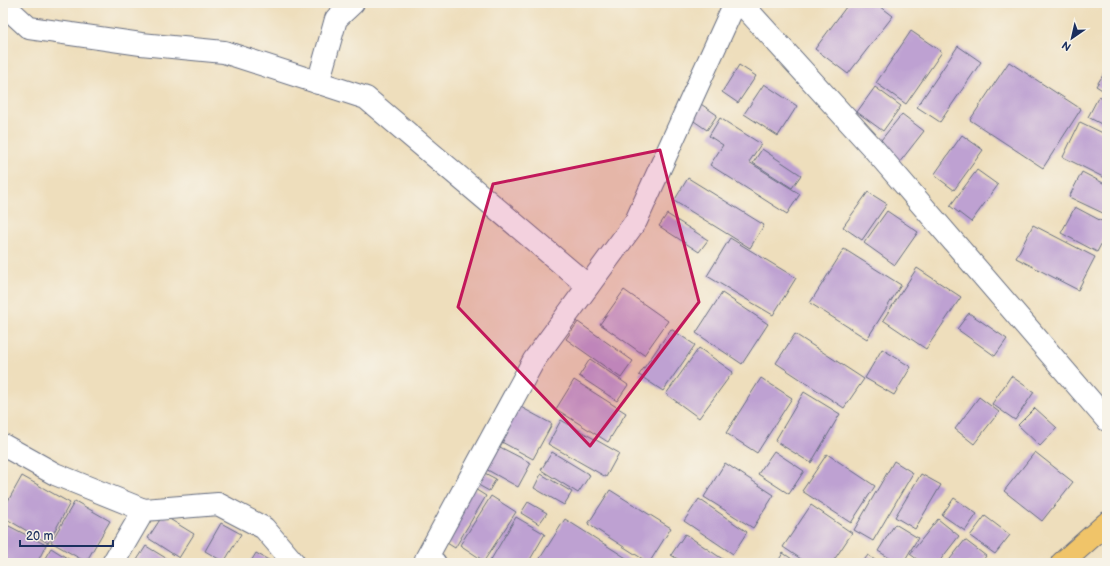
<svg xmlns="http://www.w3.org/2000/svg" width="1110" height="566" font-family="'Balsamiq Sans',sans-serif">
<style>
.building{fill:#bea1d2}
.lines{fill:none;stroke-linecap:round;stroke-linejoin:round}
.minor-casing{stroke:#656c7f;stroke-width:24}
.major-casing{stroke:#656c7f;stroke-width:24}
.minor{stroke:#fff;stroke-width:22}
.major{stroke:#f0c469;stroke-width:22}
.marked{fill:#c2185b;fill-opacity:0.2;stroke:#c2185b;stroke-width:3;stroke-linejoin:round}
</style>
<rect width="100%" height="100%" fill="#f7f3e8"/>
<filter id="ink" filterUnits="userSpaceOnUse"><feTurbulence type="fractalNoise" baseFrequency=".025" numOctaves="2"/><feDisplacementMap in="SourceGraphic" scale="8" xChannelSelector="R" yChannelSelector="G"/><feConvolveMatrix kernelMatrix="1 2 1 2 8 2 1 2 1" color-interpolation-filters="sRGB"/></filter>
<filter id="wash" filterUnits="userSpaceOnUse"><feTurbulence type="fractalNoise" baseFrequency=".012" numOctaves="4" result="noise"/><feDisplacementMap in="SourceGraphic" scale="16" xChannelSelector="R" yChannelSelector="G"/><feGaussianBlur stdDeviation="0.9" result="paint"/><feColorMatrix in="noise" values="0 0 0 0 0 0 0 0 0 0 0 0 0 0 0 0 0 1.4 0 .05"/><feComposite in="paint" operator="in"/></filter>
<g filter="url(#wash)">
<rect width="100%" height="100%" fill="#eedebc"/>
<g id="blocks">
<g class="building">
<path d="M 849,3 L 876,3 L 893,16 L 848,74 L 815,49 Z"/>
<path d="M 911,31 L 942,52 L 906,104 L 876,83 Z"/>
<path d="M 958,46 L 981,62 L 940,122 L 917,107 Z"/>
<path d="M 1009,62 L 1081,109 L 1043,168 L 970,120 Z"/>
<path d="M 739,65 L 756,76 L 738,103 L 722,92 Z"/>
<path d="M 1107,69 L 1107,93 L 1096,86 Z"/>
<path d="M 764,84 L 797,106 L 778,136 L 744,114 Z"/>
<path d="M 875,87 L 901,106 L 883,131 L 857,112 Z"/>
<path d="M 1099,96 L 1107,100 L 1107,127 L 1088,117 Z"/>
<path d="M 695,100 L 717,115 L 707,130 L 685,115 Z"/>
<path d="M 902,114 L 924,131 L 899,163 L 877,145 Z"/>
<path d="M 720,118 L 761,144 L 749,162 L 800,194 L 787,214 L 710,165 L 723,145 L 709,136 Z"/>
<path d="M 1080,122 L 1107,135 L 1107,179 L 1063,157 Z"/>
<path d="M 962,135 L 983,150 L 954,190 L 934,175 Z"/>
<path d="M 762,149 L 801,175 L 792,188 L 753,163 Z"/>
<path d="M 977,170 L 998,185 L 971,222 L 950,206 Z"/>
<path d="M 1082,172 L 1107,185 L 1107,215 L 1069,197 Z"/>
<path d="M 688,178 L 764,225 L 750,248 L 674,201 Z"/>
<path d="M 868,192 L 887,204 L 862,240 L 843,227 Z"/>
<path d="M 1075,207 L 1107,224 L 1107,233 L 1097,252 L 1061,233 Z"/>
<path d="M 887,211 L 918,232 L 895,265 L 864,243 Z"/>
<path d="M 667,214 L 708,240 L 699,252 L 659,226 Z"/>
<path d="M 1033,225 L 1095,257 L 1078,290 L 1016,258 Z"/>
<path d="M 730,238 L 796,278 L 773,315 L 707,276 Z"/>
<path d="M 844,249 L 901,285 L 867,339 L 810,303 Z"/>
<path d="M 917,268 L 961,297 L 926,349 L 883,320 Z"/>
<path d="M 624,290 L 668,321 L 644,355 L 600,324 Z"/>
<path d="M 722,293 L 768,324 L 742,364 L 696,333 Z"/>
<path d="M 969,313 L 1007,339 L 995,356 L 957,329 Z"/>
<path d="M 578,322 L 633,361 L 621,378 L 566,339 Z"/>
<path d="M 671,329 L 695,345 L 663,391 L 639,375 Z"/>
<path d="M 795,334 L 864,379 L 844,408 L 776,363 Z"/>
<path d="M 699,348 L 733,372 L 699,418 L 666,394 Z"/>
<path d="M 882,349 L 911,367 L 894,395 L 865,378 Z"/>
<path d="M 590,359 L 628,385 L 617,401 L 579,376 Z"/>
<path d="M 1011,376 L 1034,392 L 1015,420 L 992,404 Z"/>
<path d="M 761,378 L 792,398 L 757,453 L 726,433 Z"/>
<path d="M 574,380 L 626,413 L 608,442 L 556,409 Z"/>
<path d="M 804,392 L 840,414 L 811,463 L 775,441 Z"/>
<path d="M 979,397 L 999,412 L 974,444 L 955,429 Z"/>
<path d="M 517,405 L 552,424 L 533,459 L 498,440 Z"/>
<path d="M 1035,408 L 1057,428 L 1040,446 L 1018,425 Z"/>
<path d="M 561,420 L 619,453 L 606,477 L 548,444 Z"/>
<path d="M 496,445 L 531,463 L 518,487 L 484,468 Z"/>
<path d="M 774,451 L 804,471 L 789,494 L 758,474 Z"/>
<path d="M 552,452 L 590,475 L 578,493 L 541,470 Z"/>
<path d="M 1035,452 L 1073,482 L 1042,521 L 1004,491 Z"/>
<path d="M 827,454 L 875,486 L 851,523 L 802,491 Z"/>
<path d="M 894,461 L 913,473 L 873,541 L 854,530 Z"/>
<path d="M 725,463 L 774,495 L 753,528 L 704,497 Z"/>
<path d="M 479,470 L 496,479 L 489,491 L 473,482 Z"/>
<path d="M 541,474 L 572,492 L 564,505 L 534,488 Z"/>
<path d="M 921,474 L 941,485 L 915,529 L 895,517 Z"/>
<path d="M 22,476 L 70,503 L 48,543 L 3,517 L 3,510 Z"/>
<path d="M 470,486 L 486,496 L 455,548 L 439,538 Z"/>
<path d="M 610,490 L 671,528 L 649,563 L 588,524 Z"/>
<path d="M 491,496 L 516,512 L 484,561 L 460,545 Z"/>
<path d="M 954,498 L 977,514 L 965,531 L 942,515 Z"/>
<path d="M 699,499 L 747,532 L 733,554 L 684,521 Z"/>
<path d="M 75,501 L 110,521 L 86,562 L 51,542 Z"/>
<path d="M 528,502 L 547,513 L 539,524 L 521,513 Z"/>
<path d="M 811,505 L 852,533 L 832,563 L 807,563 L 783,547 Z"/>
<path d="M 163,515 L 194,534 L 179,558 L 148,538 Z"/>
<path d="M 985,516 L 1010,535 L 995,554 L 970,536 Z"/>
<path d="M 516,517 L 545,534 L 528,563 L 489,563 Z"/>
<path d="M 565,519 L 634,563 L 537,563 Z"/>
<path d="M 938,519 L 959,536 L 938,563 L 922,563 L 910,554 Z"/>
<path d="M 221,523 L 241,534 L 224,562 L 205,551 Z"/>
<path d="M 5,524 L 46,545 L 37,563 L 3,563 L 3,526 Z"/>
<path d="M 895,524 L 918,538 L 903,563 L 898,563 L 878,551 Z"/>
<path d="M 685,534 L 727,562 L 726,563 L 684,563 L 671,555 Z"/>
<path d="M 965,540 L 986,556 L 981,563 L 947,563 Z"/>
<path d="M 146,546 L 174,563 L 135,563 Z"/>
<path d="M 51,548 L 75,563 L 42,563 Z"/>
<path d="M 256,553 L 274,563 L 250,563 Z"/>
<path d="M 783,553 L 798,563 L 777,563 Z"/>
<path d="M 868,555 L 879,563 L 862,563 Z"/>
</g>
</g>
</g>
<g filter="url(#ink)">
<use href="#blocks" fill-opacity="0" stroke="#656c7f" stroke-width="1"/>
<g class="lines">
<g class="minor-casing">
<g id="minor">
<path d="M 741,3 L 872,147 L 1107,420"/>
<path d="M 3,4 L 29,28 L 141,44 L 224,52 L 366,98 L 588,286"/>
<path d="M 318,83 L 336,19 L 353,3"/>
<path d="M 3,445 L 55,474 L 144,510 L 218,504 L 264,528 L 294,563"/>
<path d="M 113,563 L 144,510"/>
<path d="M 435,563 L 426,559 L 534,360 L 636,221 L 735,3"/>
</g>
</g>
<g class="major-casing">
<path id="major" d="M 1062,563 L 1107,523"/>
</g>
<use href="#minor" class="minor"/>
<use href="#major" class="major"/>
</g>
</g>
<path class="marked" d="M 660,150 L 699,302 L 590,446 L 458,307 L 493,184 Z"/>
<rect width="1110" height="566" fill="none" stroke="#f7f3e8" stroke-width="16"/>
<g transform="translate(1072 38) rotate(214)" stroke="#f7f3e8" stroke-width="3" paint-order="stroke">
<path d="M0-3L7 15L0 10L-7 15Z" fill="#1b2f5e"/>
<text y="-6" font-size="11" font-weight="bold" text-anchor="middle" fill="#1b2f5e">N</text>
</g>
<path d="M20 540v6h93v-6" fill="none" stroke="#1b2f5e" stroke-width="2"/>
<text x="26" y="540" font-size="12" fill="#1b2f5e" stroke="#f7f3e8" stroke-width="3" paint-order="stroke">20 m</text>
</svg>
